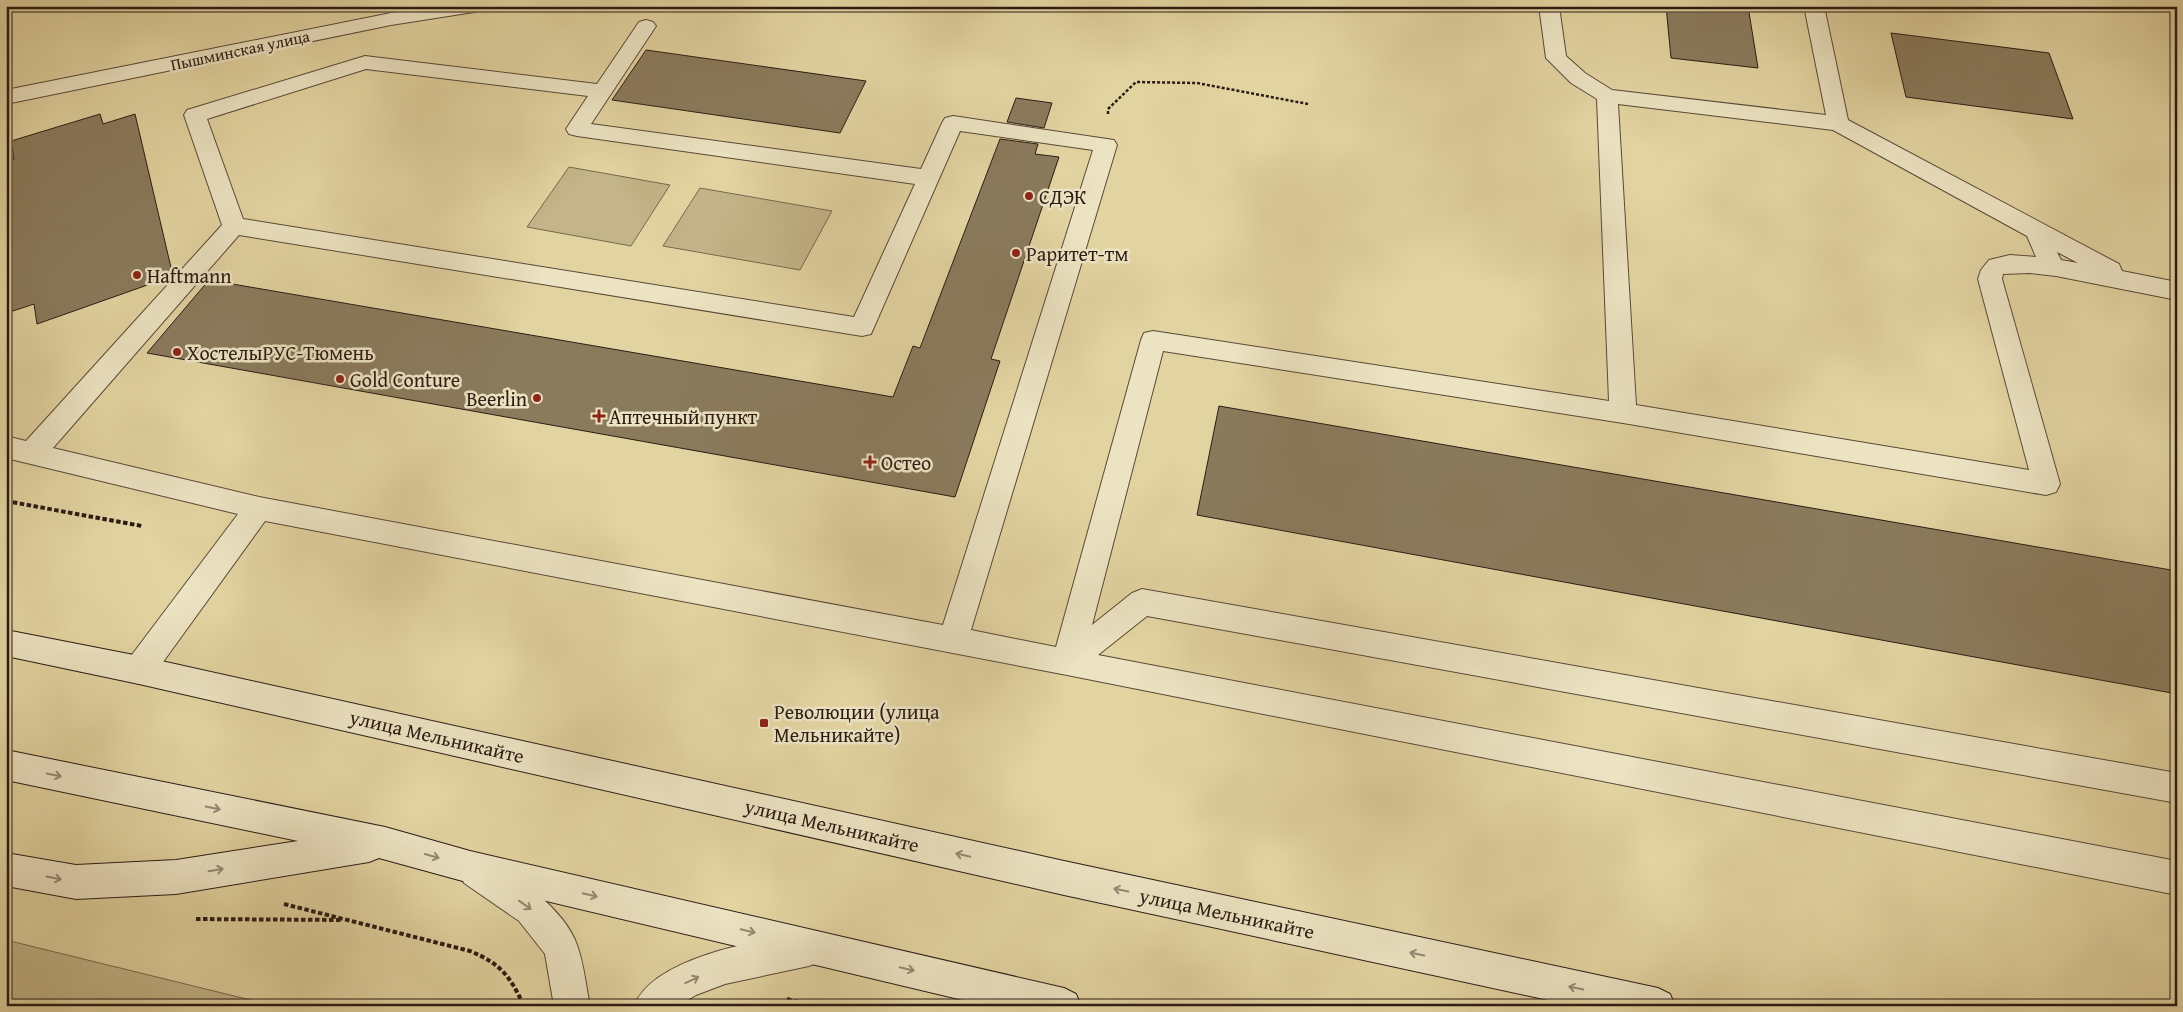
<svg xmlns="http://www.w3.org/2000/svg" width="2183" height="1012" font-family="'Gentium Book Plus',serif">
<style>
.green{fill:#c3b589;stroke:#77684e}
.building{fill:#8a7b5d;stroke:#2b1b14}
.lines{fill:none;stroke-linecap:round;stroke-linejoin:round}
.service-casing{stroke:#594937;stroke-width:2}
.minor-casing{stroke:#594937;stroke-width:2}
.secondary-casing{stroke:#2b1b14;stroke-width:2}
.path-far1{stroke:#2b1b14;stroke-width:2.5;stroke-dasharray:3 2;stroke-linecap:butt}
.path{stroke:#2b1b14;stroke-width:4;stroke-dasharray:4.5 2.5;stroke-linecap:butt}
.service{fill:#ece3c2;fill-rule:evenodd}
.minor{fill:#ece3c2;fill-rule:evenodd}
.secondary{fill:#ece3c2;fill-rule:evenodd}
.oneway{stroke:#958974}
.poi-dot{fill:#8f2418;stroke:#ece3c2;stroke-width:2}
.labels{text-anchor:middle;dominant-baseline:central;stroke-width:5;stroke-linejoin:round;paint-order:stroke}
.far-street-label{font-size:16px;fill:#2b1b14;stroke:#ece3c2}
.poi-label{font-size:20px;fill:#2b1b14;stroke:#ece3c2;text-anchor:start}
.street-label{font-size:20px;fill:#2b1b14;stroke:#ece3c2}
</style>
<rect width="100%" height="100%" fill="#e2d4a1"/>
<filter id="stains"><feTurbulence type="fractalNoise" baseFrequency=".004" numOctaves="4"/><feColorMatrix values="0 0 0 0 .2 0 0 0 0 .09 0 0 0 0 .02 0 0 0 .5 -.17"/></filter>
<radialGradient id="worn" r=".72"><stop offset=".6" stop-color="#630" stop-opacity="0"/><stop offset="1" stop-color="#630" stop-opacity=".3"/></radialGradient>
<g class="green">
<path d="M 569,167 L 670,185 L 631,246 L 527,227 Z"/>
<path d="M 700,188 L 832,211 L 800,270 L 663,246 Z"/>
<path d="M 6,940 L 275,1006 L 6,1006 Z"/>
</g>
<g class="building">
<path d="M 1666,6 L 1748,6 L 1758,68 L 1671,58 Z"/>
<path d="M 1891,33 L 2049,53 L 2073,119 L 1906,97 Z"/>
<path d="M 646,50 L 866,81 L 840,133 L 612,100 Z"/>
<path d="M 1016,98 L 1052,103 L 1044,128 L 1007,122 Z"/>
<path d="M 100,114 L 103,124 L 135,114 L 173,276 L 37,324 L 34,304 L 10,312 L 6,282 L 6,161 L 14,159 L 11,141 Z"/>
<path d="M 1000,139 L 1038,144 L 1035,154 L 1059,157 L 991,359 L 1000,361 L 955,497 L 147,353 L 209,280 L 893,397 L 913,346 L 920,348 Z"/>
<path d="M 1219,406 L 2177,571 L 2177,694 L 1197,515 Z"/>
</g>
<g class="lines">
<g class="service-casing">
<g id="service">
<path d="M 1539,6 L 1559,6 L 1566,56 L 1585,73 L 1612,90 L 1826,115 L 1804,6 L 1824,6 L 1848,120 L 2119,264 L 2122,271 L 2177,282 L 2177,300 L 2056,276 L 2030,273 L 2003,274 L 2002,279 L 2060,484 L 2056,492 L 2046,495 L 1623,423 L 1163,351 L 1092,625 L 1132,593 L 1142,589 L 2177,773 L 2177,803 L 1147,616 L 1098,655 L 2177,861 L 2177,895 L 1067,675 L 265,521 L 150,680 L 139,684 L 128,680 L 124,670 L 128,660 L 238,514 L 6,458 L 6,436 L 26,441 L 222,225 L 184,115 L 187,110 L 365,56 L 597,84 L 639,22 L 646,20 L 653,22 L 656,26 L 591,124 L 921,169 L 942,123 L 945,118 L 953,116 L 1114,140 L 1117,145 L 971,630 L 1056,647 L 1141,340 L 1144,333 L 1153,331 L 1609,401 L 1597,99 L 1571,83 L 1546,58 ZM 366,69 L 588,96 L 566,129 L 569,134 L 577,136 L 915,184 L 854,317 L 243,219 L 207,119 ZM 1618,104 L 1833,130 L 2027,236 L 2036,257 L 2010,255 L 1989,260 L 1981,270 L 1978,279 L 2029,470 L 1636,405 ZM 960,131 L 1093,150 L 943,625 L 259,497 L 53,448 L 239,235 L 862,336 L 871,334 ZM 2057,252 L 2078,263 L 2061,260 Z"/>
<path d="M 476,854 C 510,869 565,909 577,945 C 584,964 586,986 590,1006 L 554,1006 L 545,954 L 519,921 L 464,883 L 459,871 L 464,859 Z"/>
<path d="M 809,932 L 821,937 L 826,949 L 821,961 L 809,966 L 725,984 L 696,995 L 678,1006 L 634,1006 C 654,956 761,940 809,932 Z"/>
</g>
</g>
<g class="minor-casing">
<path id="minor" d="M 434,6 L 484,6 L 481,10 L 474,12 L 391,25 L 6,104 L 6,90 L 391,13 Z"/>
</g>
<g class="secondary-casing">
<g id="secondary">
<path d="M 6,630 L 139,656 L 1064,861 L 1658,988 L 1670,994 L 1675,1006 L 1576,1006 L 1064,895 L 139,684 L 6,656 Z"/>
<path d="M 6,750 L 385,827 L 470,851 L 1064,988 L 1076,994 L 1081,1006 L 988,1006 L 470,883 L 379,858 L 369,862 L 176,894 L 76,899 L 6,886 L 6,853 L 76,865 L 176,860 L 298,841 L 6,780 Z"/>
</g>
</g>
<path class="path-far1" d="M 1108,114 L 1108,109 L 1136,82 L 1197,83 L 1308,104"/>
<g class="path">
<path d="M 6,501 L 142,526"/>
<path d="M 284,904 L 470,951 C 501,964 510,976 524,1006"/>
<path d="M 196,919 L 342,920"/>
<path d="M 787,999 L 814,1006"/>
</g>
<use href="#service" class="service"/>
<use href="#minor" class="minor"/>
<use href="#secondary" class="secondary"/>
</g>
<defs><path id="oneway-shaft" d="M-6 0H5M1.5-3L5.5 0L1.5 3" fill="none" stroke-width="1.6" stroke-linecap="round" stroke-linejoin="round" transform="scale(1.25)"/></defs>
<g class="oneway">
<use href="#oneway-shaft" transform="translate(54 775) rotate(12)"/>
<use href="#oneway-shaft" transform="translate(213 808) rotate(12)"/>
<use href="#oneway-shaft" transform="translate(963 855) rotate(-167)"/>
<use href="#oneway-shaft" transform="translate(432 856) rotate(16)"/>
<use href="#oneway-shaft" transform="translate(216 870) rotate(-9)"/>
<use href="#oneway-shaft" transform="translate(54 878) rotate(11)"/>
<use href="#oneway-shaft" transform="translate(1121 890) rotate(-168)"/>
<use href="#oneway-shaft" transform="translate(590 895) rotate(13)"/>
<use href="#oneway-shaft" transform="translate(525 905) rotate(36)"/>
<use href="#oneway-shaft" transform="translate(748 931) rotate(13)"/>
<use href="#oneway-shaft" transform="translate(1417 954) rotate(-168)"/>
<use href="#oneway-shaft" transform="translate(907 969) rotate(13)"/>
<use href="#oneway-shaft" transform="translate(692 980) rotate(-25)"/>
<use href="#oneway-shaft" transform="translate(1576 988) rotate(-168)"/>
</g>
<g class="poi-dot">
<circle cx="1029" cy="196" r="5"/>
<circle cx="1016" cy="253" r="5"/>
<circle cx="137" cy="275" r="5"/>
<circle cx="177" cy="352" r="5"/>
<circle cx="340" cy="379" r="5"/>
<circle cx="537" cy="398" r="5"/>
<path d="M596.5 408.5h5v5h5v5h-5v5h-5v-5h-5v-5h5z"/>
<path d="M867.5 454.5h5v5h5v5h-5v5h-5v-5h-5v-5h5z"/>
<rect x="759" y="718" width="10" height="10" rx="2.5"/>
</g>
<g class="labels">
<g class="far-street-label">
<text transform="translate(240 50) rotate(-12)">Пышминская улица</text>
</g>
<g class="poi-label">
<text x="1039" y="196">СДЭК</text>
<text x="1026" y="253">Раритет-тм</text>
<text x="147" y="275">Haftmann</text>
<text x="187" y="352">ХостелыРУС-Тюмень</text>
<text x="350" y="379">Gold Conture</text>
<text x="527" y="398" text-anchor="end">Beerlin</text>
<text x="609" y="416">Аптечный пункт</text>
<text x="881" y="462">Остео</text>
<text x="774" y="711">Революции (улица<tspan x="774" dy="23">Мельникайте)</tspan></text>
</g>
<g class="street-label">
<text transform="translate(437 736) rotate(13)">улица Мельникайте</text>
<text transform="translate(832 825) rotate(13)">улица Мельникайте</text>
<text transform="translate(1227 913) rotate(12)">улица Мельникайте</text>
</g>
</g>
<rect width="2183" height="1012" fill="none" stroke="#e2d4a1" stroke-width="25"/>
<rect x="8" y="8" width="2168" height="997" fill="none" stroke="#2b1b14" stroke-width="2.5"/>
<rect x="12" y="12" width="2158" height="987" fill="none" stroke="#2b1b14"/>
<rect width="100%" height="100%" filter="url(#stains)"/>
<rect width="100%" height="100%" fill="url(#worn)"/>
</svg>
